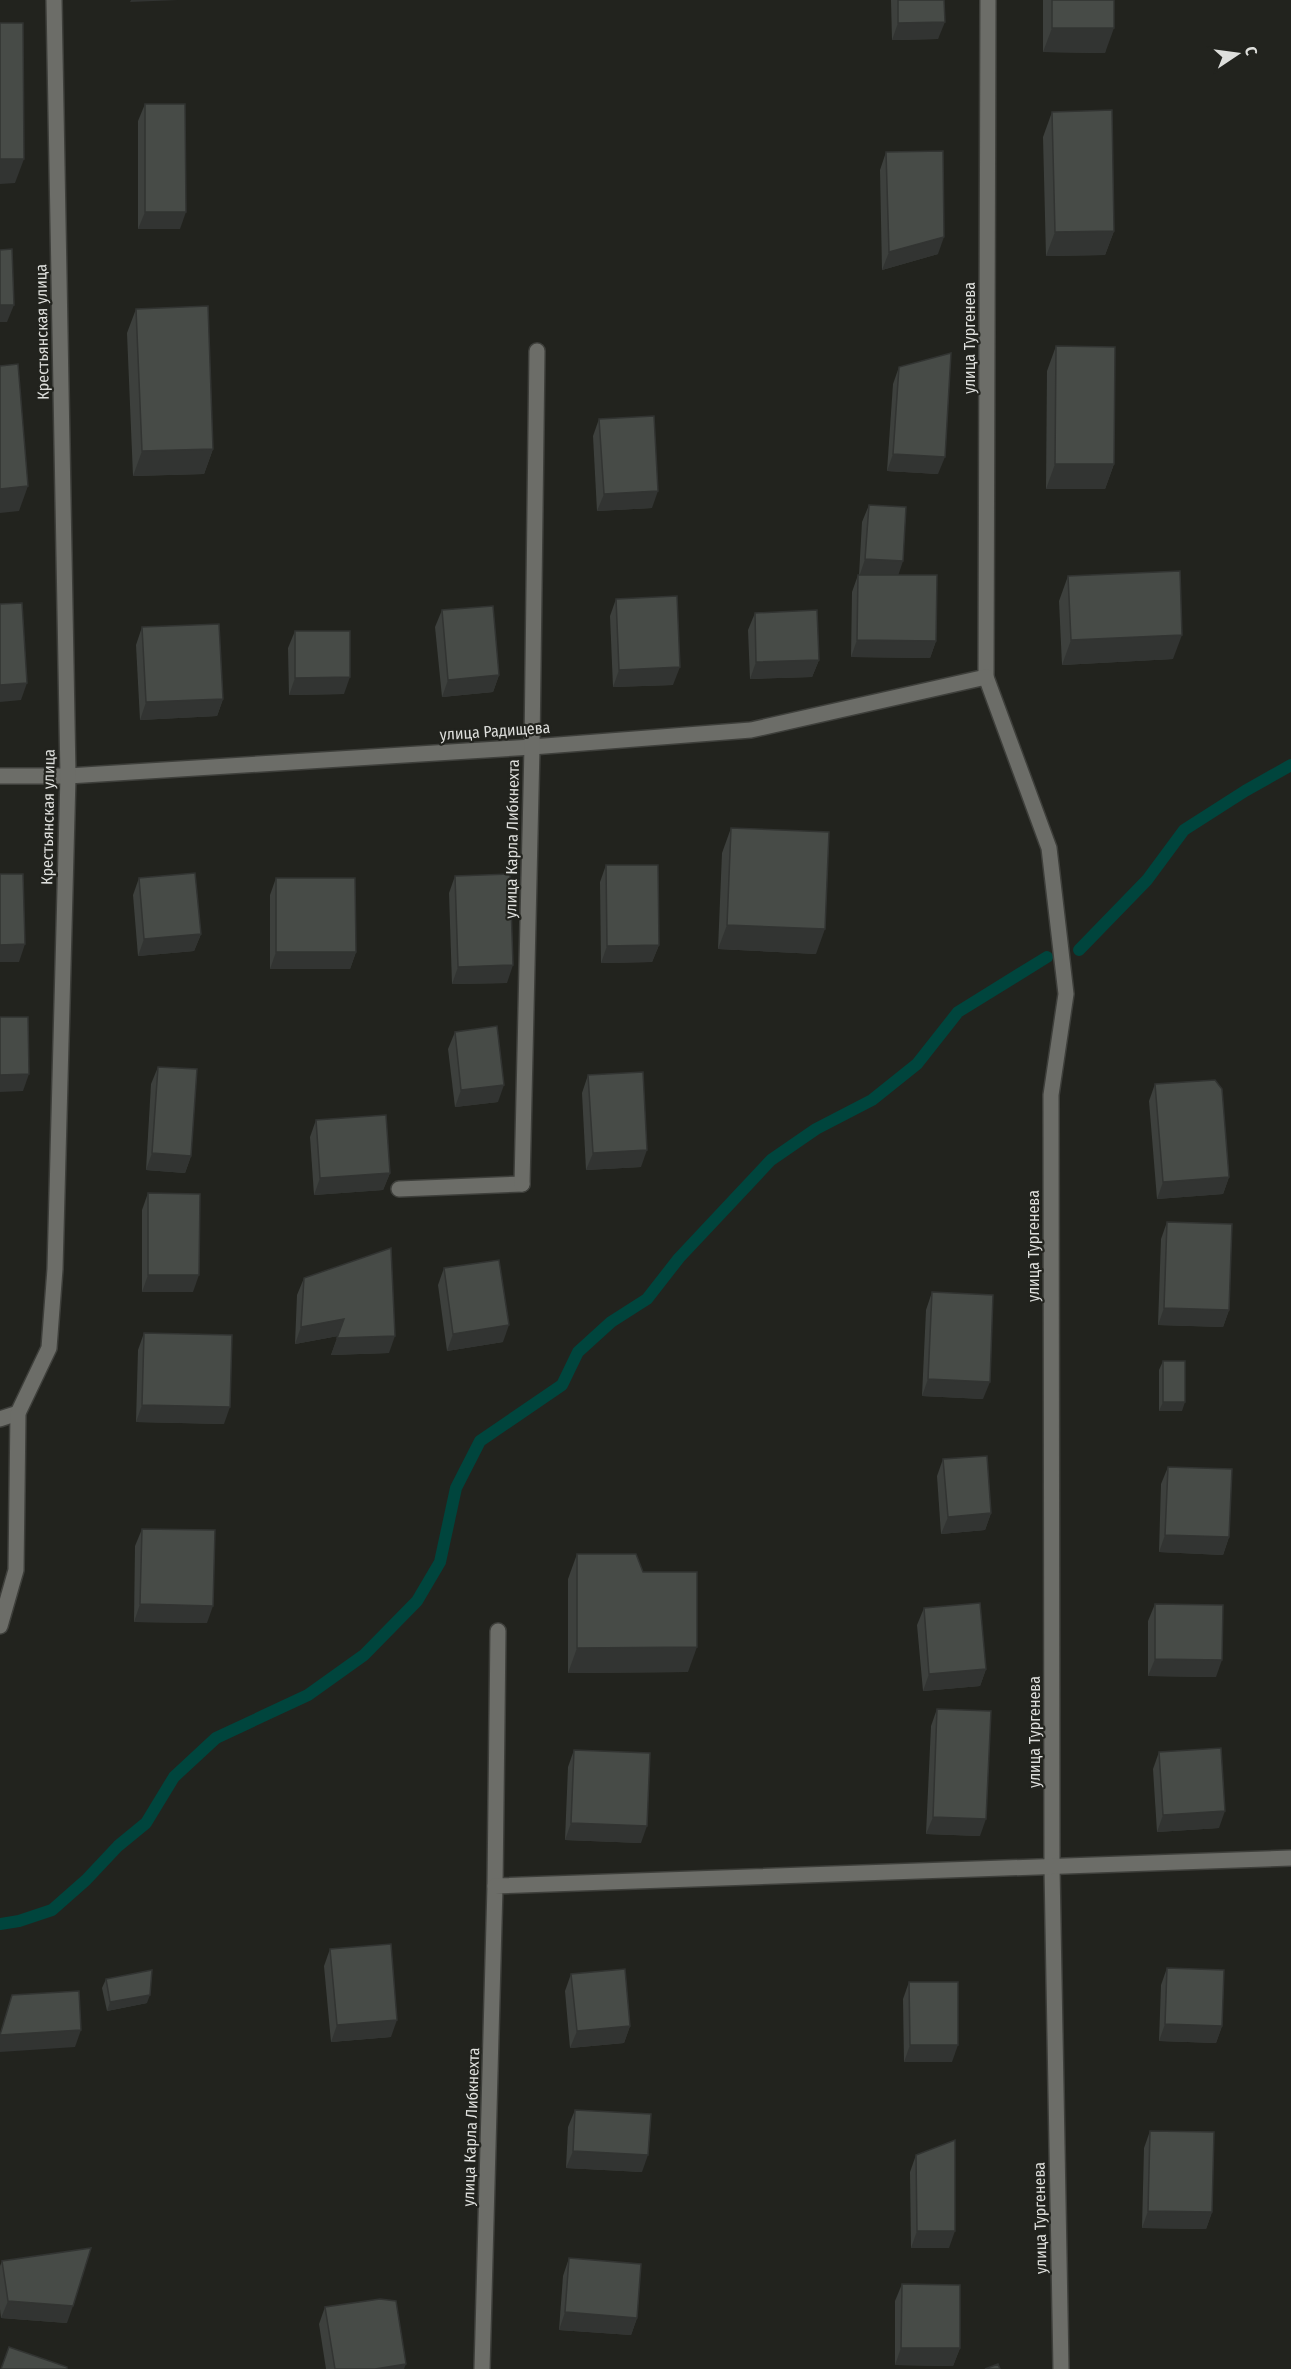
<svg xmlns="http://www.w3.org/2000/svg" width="1291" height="2369" font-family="'Fira Sans Condensed',sans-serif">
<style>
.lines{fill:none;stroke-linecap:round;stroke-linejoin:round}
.stream{stroke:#00453d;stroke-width:12}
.lane-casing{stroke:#3e3f3b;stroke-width:18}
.street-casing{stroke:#3e3f3b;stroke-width:18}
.lane{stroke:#6c6d68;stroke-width:15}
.street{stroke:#6c6d68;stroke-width:15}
.wall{fill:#3d403d}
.shaded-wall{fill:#323432}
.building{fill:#474b47;stroke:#323432;stroke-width:1.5}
.labels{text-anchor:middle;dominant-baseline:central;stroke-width:4.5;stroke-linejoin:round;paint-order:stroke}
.street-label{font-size:16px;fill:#dedfdc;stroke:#22231e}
</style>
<rect width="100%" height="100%" fill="#22231e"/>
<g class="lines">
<g class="stream">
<path d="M 1079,950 L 1147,880 L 1184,830 L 1245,791 L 1291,765"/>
<path d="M 0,1924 L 19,1921 L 52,1910 L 86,1880 L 118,1846 L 146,1823 L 174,1777 L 216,1738 L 308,1695 L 364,1655 L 417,1601 L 440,1562 L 456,1488 L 480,1441 L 562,1385 L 578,1352 L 611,1322 L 647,1299 L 679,1258 L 771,1160 L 816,1129 L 872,1100 L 917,1064 L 958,1012 L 1047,957"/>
</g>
<g class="lane-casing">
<g id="lane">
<path d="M 399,1189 L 522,1184"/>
<path d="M 495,1886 L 498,1631"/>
</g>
</g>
<g class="street-casing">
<g id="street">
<path d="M 988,0 L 986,677 L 1049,848 L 1066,994 L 1051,1095 L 1052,1868 L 1061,2369"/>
<path d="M 0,776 L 68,776 L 532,747 L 751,730 L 986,677"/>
<path d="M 522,1184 L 532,747 L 537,351"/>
<path d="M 0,1419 L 18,1413"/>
<path d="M 0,1626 L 16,1570 L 18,1413 L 49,1348 L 55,1269 L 68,776 L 54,0"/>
<path d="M 482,2369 L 495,1886 L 1291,1858"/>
</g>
</g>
<use href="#lane" class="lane"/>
<use href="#street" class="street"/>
</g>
<g class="wall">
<path d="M 891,0 L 944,0 L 938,39 L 892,40 Z"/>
<path d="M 1043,0 L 1114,0 L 1105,53 L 1043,52 Z"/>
<path d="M 145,104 L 180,229 L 138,229 L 138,121 Z"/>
<path d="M 1052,112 L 1114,231 L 1105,255 L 1046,256 L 1043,137 Z"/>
<path d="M 886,152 L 938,254 L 882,270 L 880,170 Z"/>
<path d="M 136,309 L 213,449 L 204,474 L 133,476 L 127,333 Z"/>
<path d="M 1056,346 L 1114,464 L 1105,489 L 1046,489 L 1047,371 Z"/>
<path d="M 899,367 L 938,474 L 887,471 L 893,384 Z"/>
<path d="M 599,419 L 652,508 L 597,511 L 593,436 Z"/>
<path d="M 869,505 L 898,575 L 936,641 L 930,658 L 851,657 L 852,592 L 858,575 L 859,575 L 862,522 Z"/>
<path d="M 1068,576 L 1173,659 L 1062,665 L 1059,601 Z"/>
<path d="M 616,599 L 673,685 L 613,687 L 610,616 Z"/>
<path d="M 442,610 L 499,675 L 493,692 L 442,697 L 435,627 Z"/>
<path d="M 755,613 L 819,660 L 812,677 L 750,679 L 748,630 Z"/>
<path d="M 142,627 L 223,699 L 217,716 L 140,720 L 136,645 Z"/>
<path d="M 295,631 L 344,694 L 289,695 L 288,648 Z"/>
<path d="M 731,828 L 816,954 L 718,949 L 722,853 Z"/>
<path d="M 606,865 L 659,945 L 652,962 L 601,963 L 600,882 Z"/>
<path d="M 455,876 L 507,983 L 452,984 L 449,893 Z"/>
<path d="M 139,878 L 201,934 L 194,951 L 138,956 L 133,895 Z"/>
<path d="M 276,878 L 356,952 L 350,969 L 270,969 L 270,895 Z"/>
<path d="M 455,1032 L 498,1102 L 455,1107 L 448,1049 Z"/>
<path d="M 158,1067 L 191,1156 L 185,1173 L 146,1170 L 151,1084 Z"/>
<path d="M 588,1075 L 641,1167 L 586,1170 L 582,1093 Z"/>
<path d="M 1155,1084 L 1229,1177 L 1223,1194 L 1157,1199 L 1149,1101 Z"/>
<path d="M 316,1120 L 390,1173 L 383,1190 L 314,1195 L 310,1137 Z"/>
<path d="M 148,1193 L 193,1292 L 142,1292 L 142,1210 Z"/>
<path d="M 1167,1222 L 1229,1310 L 1223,1327 L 1158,1325 L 1161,1239 Z"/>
<path d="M 444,1268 L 503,1342 L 447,1351 L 438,1285 Z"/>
<path d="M 304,1278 L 389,1353 L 331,1355 L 338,1336 L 295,1344 L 297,1295 Z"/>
<path d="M 932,1292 L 983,1399 L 922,1396 L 926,1310 Z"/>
<path d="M 144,1333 L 224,1424 L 136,1422 L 138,1350 Z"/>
<path d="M 1163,1361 L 1182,1411 L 1159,1411 L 1159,1370 Z"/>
<path d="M 943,1459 L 991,1513 L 985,1530 L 941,1534 L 937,1476 Z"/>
<path d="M 1168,1467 L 1229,1537 L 1223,1555 L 1159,1552 L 1161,1484 Z"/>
<path d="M 142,1529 L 207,1623 L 134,1622 L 135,1546 Z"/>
<path d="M 577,1554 L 643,1572 L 688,1672 L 568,1673 L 568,1579 Z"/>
<path d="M 1155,1604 L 1216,1677 L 1148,1676 L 1148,1621 Z"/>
<path d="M 924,1608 L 986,1669 L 980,1686 L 923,1691 L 917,1625 Z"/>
<path d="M 937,1709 L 980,1836 L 926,1834 L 931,1726 Z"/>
<path d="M 574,1750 L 641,1843 L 565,1840 L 568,1767 Z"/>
<path d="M 1159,1752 L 1219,1828 L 1157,1832 L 1153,1769 Z"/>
<path d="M 330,1949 L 391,2037 L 331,2042 L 324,1966 Z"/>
<path d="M 1167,1968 L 1222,2026 L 1216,2043 L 1159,2041 L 1161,1985 Z"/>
<path d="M 571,1974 L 630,2026 L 624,2043 L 570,2048 L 565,1991 Z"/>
<path d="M 106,1979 L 147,2003 L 107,2011 L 102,1988 Z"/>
<path d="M 909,1982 L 952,2062 L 904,2062 L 903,1999 Z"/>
<path d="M 575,2110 L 642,2172 L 566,2168 L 568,2127 Z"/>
<path d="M 1150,2131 L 1212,2212 L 1206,2229 L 1142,2228 L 1144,2148 Z"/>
<path d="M 916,2155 L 949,2248 L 911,2248 L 910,2172 Z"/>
<path d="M 569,2258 L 637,2318 L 631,2335 L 559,2330 L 563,2276 Z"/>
<path d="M 2,2261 L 67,2323 L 1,2318 L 0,2309 L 0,2266 Z"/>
<path d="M 902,2284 L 960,2348 L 953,2366 L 895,2365 L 895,2301 Z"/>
<path d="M 325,2307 L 404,2369 L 326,2369 L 319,2324 Z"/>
</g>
<g class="shaded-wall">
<path d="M 131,0 L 178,0 L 130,2 Z"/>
<path d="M 945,22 L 938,39 L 892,40 L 898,23 Z"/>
<path d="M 1052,28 L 1114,28 L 1105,53 L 1043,52 Z"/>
<path d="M 0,159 L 24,159 L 15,183 L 0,184 Z"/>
<path d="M 145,212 L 186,212 L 180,229 L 138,229 Z"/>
<path d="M 1114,231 L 1105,255 L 1046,256 L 1055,232 Z"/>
<path d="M 944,237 L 938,254 L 882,270 L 889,252 Z"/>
<path d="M 0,305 L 14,305 L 7,322 L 0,322 Z"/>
<path d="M 213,449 L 204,474 L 133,476 L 142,451 Z"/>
<path d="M 893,454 L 945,457 L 938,474 L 887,471 Z"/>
<path d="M 1055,464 L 1114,464 L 1105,489 L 1046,489 Z"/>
<path d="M 28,486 L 19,511 L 0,513 L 0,489 Z"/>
<path d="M 658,491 L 652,508 L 597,511 L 604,494 Z"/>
<path d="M 865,559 L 903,561 L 897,579 L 859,577 Z"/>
<path d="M 1182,635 L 1173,659 L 1062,665 L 1071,640 Z"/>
<path d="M 857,640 L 936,641 L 930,658 L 851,657 Z"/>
<path d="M 819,660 L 812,677 L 750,679 L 756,662 Z"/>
<path d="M 680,667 L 673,685 L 613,687 L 619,670 Z"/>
<path d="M 499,675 L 493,692 L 442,697 L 448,680 Z"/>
<path d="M 350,677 L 344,694 L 289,695 L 295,678 Z"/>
<path d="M 27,683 L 21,700 L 0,702 L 0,685 Z"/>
<path d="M 223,699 L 217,716 L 140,720 L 146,702 Z"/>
<path d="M 727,925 L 825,929 L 816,954 L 718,949 Z"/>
<path d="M 201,934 L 194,951 L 138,956 L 144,939 Z"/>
<path d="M 25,944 L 19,962 L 0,962 L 0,945 Z"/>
<path d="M 659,945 L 652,962 L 601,963 L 607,946 Z"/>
<path d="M 276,952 L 356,952 L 350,969 L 270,969 Z"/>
<path d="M 513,965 L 507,983 L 452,984 L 458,967 Z"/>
<path d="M 29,1074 L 23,1091 L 0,1092 L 0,1075 Z"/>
<path d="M 504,1085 L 498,1102 L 455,1107 L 461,1090 Z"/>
<path d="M 647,1150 L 641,1167 L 586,1170 L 593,1153 Z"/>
<path d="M 152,1153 L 191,1156 L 185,1173 L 146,1170 Z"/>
<path d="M 390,1173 L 383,1190 L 314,1195 L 320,1178 Z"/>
<path d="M 1229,1177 L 1223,1194 L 1157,1199 L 1163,1182 Z"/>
<path d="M 148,1275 L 199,1275 L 193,1292 L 142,1292 Z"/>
<path d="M 1164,1308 L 1229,1310 L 1223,1327 L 1158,1325 Z"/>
<path d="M 344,1319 L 338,1336 L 295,1344 L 301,1327 Z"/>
<path d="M 509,1325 L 503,1342 L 447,1351 L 453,1334 Z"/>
<path d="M 395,1336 L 389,1353 L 331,1355 L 337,1338 Z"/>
<path d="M 928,1379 L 990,1382 L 983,1399 L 922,1396 Z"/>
<path d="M 1163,1402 L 1185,1402 L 1182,1411 L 1159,1411 Z"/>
<path d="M 142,1405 L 230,1407 L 224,1424 L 136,1422 Z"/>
<path d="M 991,1513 L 985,1530 L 941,1534 L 948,1517 Z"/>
<path d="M 1165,1535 L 1229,1537 L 1223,1555 L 1159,1552 Z"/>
<path d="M 140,1604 L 213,1606 L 207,1623 L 134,1622 Z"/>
<path d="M 697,1647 L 688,1672 L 568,1673 L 577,1648 Z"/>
<path d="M 1155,1659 L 1222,1660 L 1216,1677 L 1148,1676 Z"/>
<path d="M 986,1669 L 980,1686 L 923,1691 L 929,1674 Z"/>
<path d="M 1225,1811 L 1219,1828 L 1157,1832 L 1163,1815 Z"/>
<path d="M 933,1817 L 986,1819 L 980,1836 L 926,1834 Z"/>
<path d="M 571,1823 L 647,1826 L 641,1843 L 565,1840 Z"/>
<path d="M 150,1995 L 147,2003 L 107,2011 L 110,2002 Z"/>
<path d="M 397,2020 L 391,2037 L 331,2042 L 337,2025 Z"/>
<path d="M 1165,2024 L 1222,2026 L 1216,2043 L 1159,2041 Z"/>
<path d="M 630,2026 L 624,2043 L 570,2048 L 577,2031 Z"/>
<path d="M 81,2030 L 75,2047 L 0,2052 L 0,2035 Z"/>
<path d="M 910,2045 L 958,2045 L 952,2062 L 904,2062 Z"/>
<path d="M 573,2151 L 648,2155 L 642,2172 L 566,2168 Z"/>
<path d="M 1148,2211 L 1212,2212 L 1206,2229 L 1142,2228 Z"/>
<path d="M 917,2231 L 955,2231 L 949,2248 L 911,2248 Z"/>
<path d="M 8,2301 L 73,2306 L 67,2323 L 1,2318 Z"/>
<path d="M 565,2312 L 637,2318 L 631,2335 L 559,2330 Z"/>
<path d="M 901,2348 L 960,2348 L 953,2366 L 895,2365 Z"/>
<path d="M 406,2364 L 404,2369 L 375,2369 Z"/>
</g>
<g class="building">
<path d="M 898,0 L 944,0 L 945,22 L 898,23 Z"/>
<rect x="1052" y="0" width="62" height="28"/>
<path d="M 0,23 L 23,23 L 24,159 L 0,159 Z"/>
<path d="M 145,104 L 185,104 L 186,212 L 145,212 Z"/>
<path d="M 1112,110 L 1114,231 L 1055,232 L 1052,112 Z"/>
<path d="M 943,151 L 944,237 L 889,252 L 886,152 Z"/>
<path d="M 12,249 L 14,305 L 0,305 L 0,250 Z"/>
<path d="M 208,306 L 213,449 L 142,451 L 136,309 Z"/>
<path d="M 1056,346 L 1115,347 L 1114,464 L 1055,464 Z"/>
<path d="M 951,353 L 945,457 L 893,454 L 899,367 Z"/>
<path d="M 18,364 L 28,486 L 0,489 L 0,366 Z"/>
<path d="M 654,416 L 658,491 L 604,494 L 599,419 Z"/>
<path d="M 869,505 L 906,507 L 903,561 L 865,559 Z"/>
<path d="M 1180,571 L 1182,635 L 1071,640 L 1068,576 Z"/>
<path d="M 858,575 L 937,575 L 936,641 L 857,640 Z"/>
<path d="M 677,596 L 680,667 L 619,670 L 616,599 Z"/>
<path d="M 22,603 L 27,683 L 0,685 L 0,604 Z"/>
<path d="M 493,606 L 499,675 L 448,680 L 442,610 Z"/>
<path d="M 817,610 L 819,660 L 756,662 L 755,613 Z"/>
<path d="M 219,624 L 223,699 L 146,702 L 142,627 Z"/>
<path d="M 295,631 L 350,631 L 350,677 L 295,678 Z"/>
<path d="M 731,828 L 829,832 L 825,929 L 727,925 Z"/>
<path d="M 606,865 L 658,865 L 659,945 L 607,946 Z"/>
<path d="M 195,873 L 201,934 L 144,939 L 139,878 Z"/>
<path d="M 0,874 L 23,874 L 25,944 L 0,945 Z"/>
<path d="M 510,874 L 513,965 L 458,967 L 455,876 Z"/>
<path d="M 276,878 L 355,878 L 356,952 L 276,952 Z"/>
<path d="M 0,1017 L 28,1017 L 29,1074 L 0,1075 Z"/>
<path d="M 497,1026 L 504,1085 L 461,1090 L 455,1032 Z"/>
<path d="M 158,1067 L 197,1069 L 191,1156 L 152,1153 Z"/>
<path d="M 643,1072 L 647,1150 L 593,1153 L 588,1075 Z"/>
<path d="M 1215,1080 L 1222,1089 L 1229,1177 L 1163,1182 L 1155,1084 Z"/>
<path d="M 386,1115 L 390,1173 L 320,1178 L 316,1120 Z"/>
<path d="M 148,1193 L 200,1194 L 199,1275 L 148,1275 Z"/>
<path d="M 1167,1222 L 1232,1224 L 1229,1310 L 1164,1308 Z"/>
<path d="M 391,1248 L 395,1336 L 337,1338 L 344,1319 L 301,1327 L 304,1278 Z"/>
<path d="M 499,1260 L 509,1325 L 453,1334 L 444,1268 Z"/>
<path d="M 932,1292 L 993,1295 L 990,1382 L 928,1379 Z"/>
<path d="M 144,1333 L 232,1335 L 230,1407 L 142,1405 Z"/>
<rect x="1163" y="1361" width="22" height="41"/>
<path d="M 987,1456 L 991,1513 L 948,1517 L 943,1459 Z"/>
<path d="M 1168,1467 L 1232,1469 L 1229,1537 L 1165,1535 Z"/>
<path d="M 142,1529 L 215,1530 L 213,1606 L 140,1604 Z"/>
<path d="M 577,1554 L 636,1554 L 643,1572 L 697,1572 L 697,1647 L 577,1648 Z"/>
<path d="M 980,1603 L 986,1669 L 929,1674 L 924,1608 Z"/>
<path d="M 1155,1604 L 1223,1605 L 1222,1660 L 1155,1659 Z"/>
<path d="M 937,1709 L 991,1711 L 986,1819 L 933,1817 Z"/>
<path d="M 1221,1748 L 1225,1811 L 1163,1815 L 1159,1752 Z"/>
<path d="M 574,1750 L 650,1753 L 647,1826 L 571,1823 Z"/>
<path d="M 391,1944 L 397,2020 L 337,2025 L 330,1949 Z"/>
<path d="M 1167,1968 L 1224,1970 L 1222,2026 L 1165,2024 Z"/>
<path d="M 625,1969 L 630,2026 L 577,2031 L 571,1974 Z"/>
<path d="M 152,1970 L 150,1995 L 110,2002 L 106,1979 Z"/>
<path d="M 909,1982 L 958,1982 L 958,2045 L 910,2045 Z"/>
<path d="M 79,1991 L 81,2030 L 0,2035 L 12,1995 Z"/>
<path d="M 575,2110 L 651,2114 L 648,2155 L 573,2151 Z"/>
<path d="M 1150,2131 L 1214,2132 L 1212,2212 L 1148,2211 Z"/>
<path d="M 955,2140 L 955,2231 L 917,2231 L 916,2155 Z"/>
<path d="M 91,2248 L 73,2306 L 8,2301 L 2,2261 Z"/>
<path d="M 569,2258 L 641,2264 L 637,2318 L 565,2312 Z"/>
<path d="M 902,2284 L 960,2285 L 960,2348 L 901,2348 Z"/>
<path d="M 380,2299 L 396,2301 L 406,2364 L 375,2369 L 335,2369 L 325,2307 Z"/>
<path d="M 9,2347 L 67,2367 L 67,2369 L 1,2369 Z"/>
<path d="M 998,2364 L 1000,2369 L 985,2369 Z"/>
</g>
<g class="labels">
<g class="street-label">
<text transform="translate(42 332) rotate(-91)">Крестьянская улица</text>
<text transform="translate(969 338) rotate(-90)">улица Тургенева</text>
<text transform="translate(495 731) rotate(-4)">улица Радищева</text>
<text transform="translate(48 817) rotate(-89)">Крестьянская улица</text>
<text transform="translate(512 839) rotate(-89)">улица Карла Либкнехта</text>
<text transform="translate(1033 1246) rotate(-90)">улица Тургенева</text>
<text transform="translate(1034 1732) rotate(-90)">улица Тургенева</text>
<text transform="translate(471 2127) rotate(-88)">улица Карла Либкнехта</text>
<text transform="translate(1040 2218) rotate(-91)">улица Тургенева</text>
</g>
</g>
<g transform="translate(1237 54) rotate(77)" stroke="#22231e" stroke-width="4.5" paint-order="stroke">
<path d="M0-4.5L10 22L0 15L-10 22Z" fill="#dedfdc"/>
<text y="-9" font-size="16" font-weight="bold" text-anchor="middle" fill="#dedfdc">С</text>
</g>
</svg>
